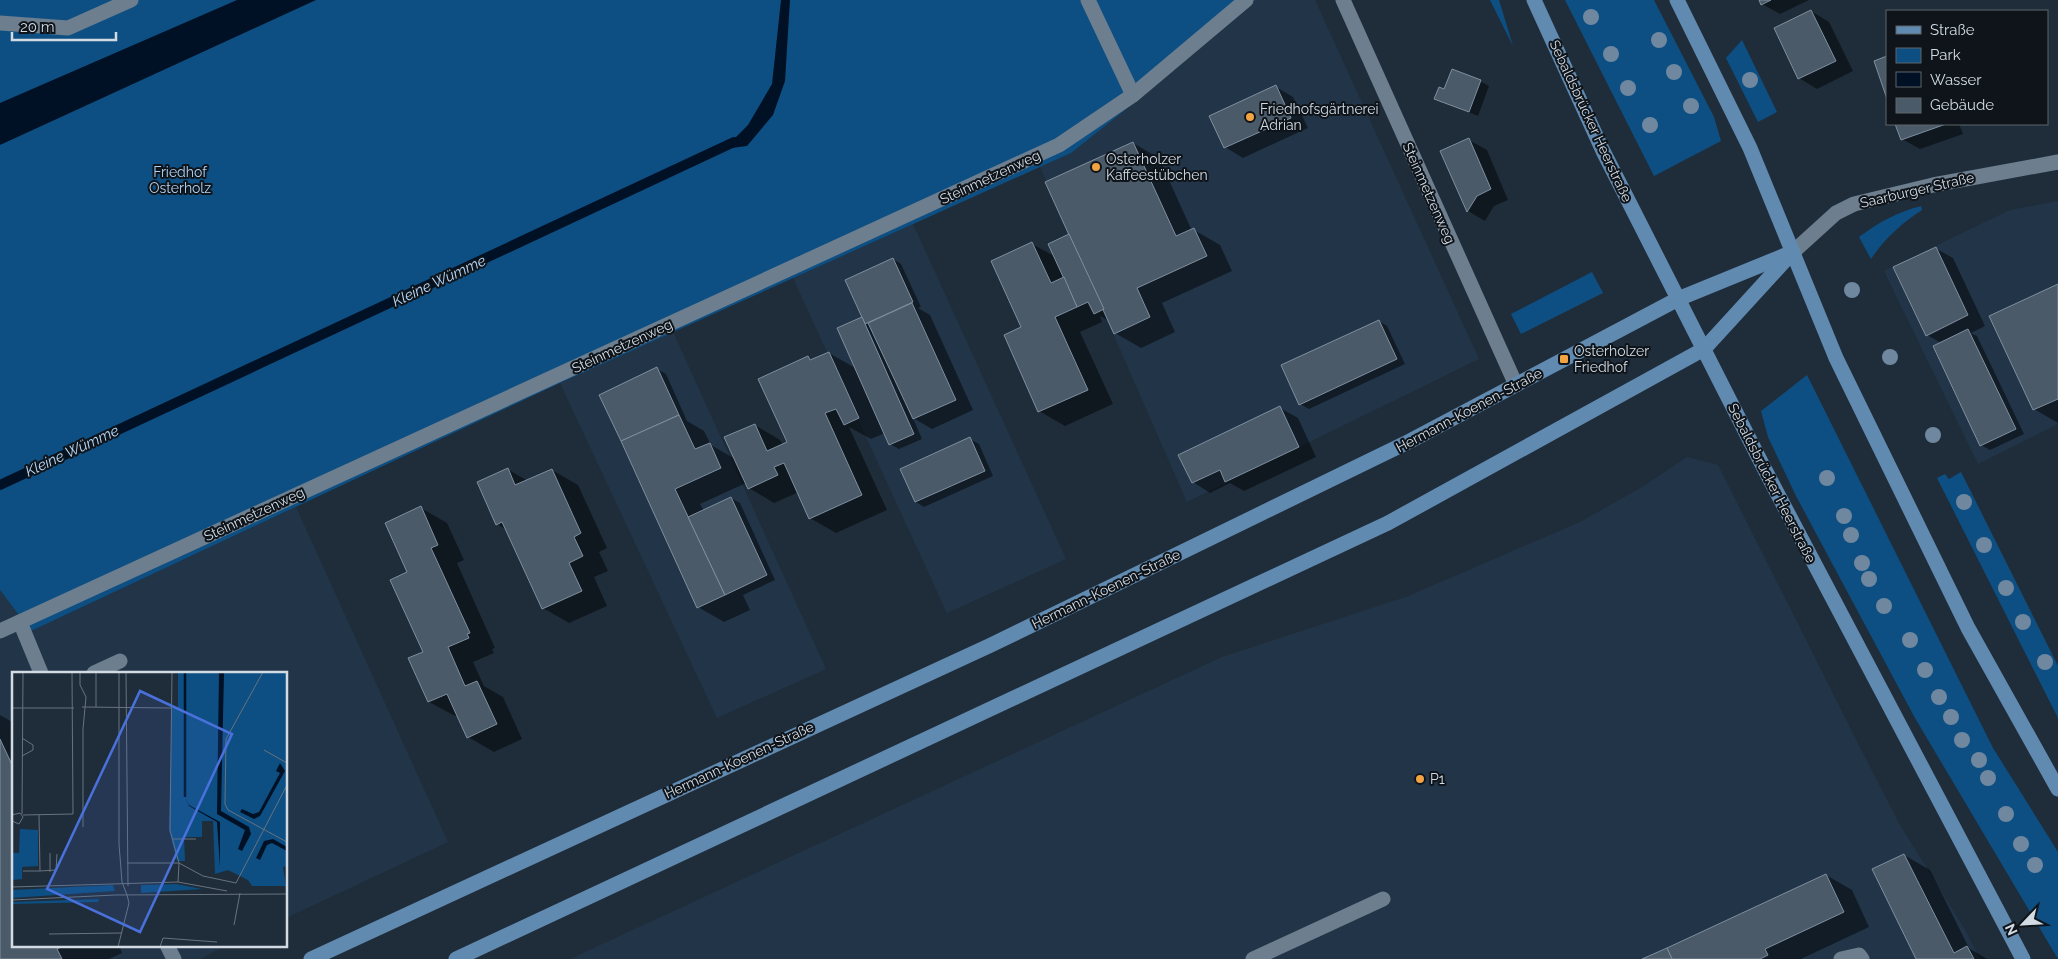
<svg xmlns="http://www.w3.org/2000/svg" width="2058" height="959" font-family="Raleway,sans-serif">
<style>
.built{fill:#223548}
.green{fill:#0d4f83}
.water{fill:#001125}
.shadow{fill:#0007}
.lines{fill:none;stroke-linecap:round;stroke-linejoin:round}
.stream{stroke:#001125;stroke-width:10}
.building{fill:#4b5a69;stroke:#7e8fa0}
.minor{stroke:#6d7e8e;stroke-width:15}
.major{stroke:#618ab1;stroke-width:15}
.tree{fill:#6f88a0}
.poi-dot{fill:#f3a442;stroke:#0e141a;stroke-width:2}
.labels{text-anchor:middle;dominant-baseline:central;stroke-width:4;stroke-linejoin:round;paint-order:stroke}
.poi-label{font-size:14px;fill:#d2dbe4;stroke:#0e141a;text-anchor:start}
.street-label{font-size:14px;fill:#d2dbe4;stroke:#0e141a}
.park-label{font-size:14px;fill:#b0d2f4;stroke:#0e141a}
.water-label{font-size:15px;font-style:italic;fill:#b8dafd;stroke:#0e141a}
.inset-river{fill:none;stroke:#001125;stroke-width:2.5}
.inset-road{fill:none;stroke:#67737e;stroke-width:1}
.view{fill:#4a71db;fill-opacity:0.15;stroke:#4a71db;stroke-width:2.5}
.inset-edge{fill:none;stroke:#d2dbe4;stroke-width:2.5}
</style>
<rect width="100%" height="100%" fill="#1f2d3a"/>
<g class="built">
<path d="M 1255,0 L 1315,0 L 1479,359 L 1187,502 L 1040,167 L 1071,153 L 1125,110 Z"/>
<path d="M 2058,201 L 2058,424 L 1978,464 L 1884,271 L 2010,210 Z"/>
<path d="M 913,224 L 1066,559 L 947,613 L 793,278 Z"/>
<path d="M 673,332 L 826,669 L 717,718 L 560,383 Z"/>
<path d="M 1687,457 L 1718,465 L 1874,775 L 1900,825 L 1964,928 L 1980,959 L 570,959 L 1222,657 L 1406,597 L 1580,522 L 1644,486 Z"/>
<path d="M 296,507 L 448,842 L 286,918 L 286,673 L 14,673 L 14,945 L 227,945 L 200,959 L 0,959 L 0,590 L 31,631 Z"/>
</g>
<g class="green">
<path d="M 0,0 L 1255,0 L 1125,110 L 1071,153 L 560,383 L 31,631 L 0,590 Z"/>
<path d="M 1490,0 L 1499,0 L 1513,46 Z"/>
<path d="M 1565,0 L 1654,0 L 1714,117 L 1721,141 L 1654,176 Z"/>
<path d="M 1742,40 L 1777,112 L 1758,122 L 1726,58 Z"/>
<path d="M 1921,206 L 1922,210 C 1902,223 1884,239 1871,259 L 1859,237 C 1878,223 1897,212 1921,206 Z"/>
<path d="M 1592,272 L 1603,293 L 1521,334 L 1511,314 Z"/>
<path d="M 1807,375 L 1993,748 L 2058,852 L 2058,959 L 1915,718 L 1796,496 L 1768,437 L 1761,411 Z"/>
<path d="M 1961,472 L 2058,666 L 2058,718 L 1937,478 L 1945,474 L 1949,479 Z"/>
</g>
<g class="water">
<path d="M 237,0 L 316,0 L 0,145 L 0,103 Z"/>
<path d="M 781,0 L 790,0 L 785,81 L 773,115 L 747,146 L 724,149 L 748,125 L 772,84 Z"/>
</g>
<g class="shadow">
<path d="M 1760,0 L 1809,0 L 1780,14 L 1762,4 Z"/>
<path d="M 1811,11 L 1829,22 L 1853,71 L 1817,89 L 1799,78 Z"/>
<path d="M 1480,81 L 1489,86 L 1478,116 L 1436,99 L 1444,90 Z"/>
<path d="M 1276,87 L 1293,97 L 1308,128 L 1243,158 L 1225,147 Z"/>
<path d="M 1897,124 L 1959,124 L 1963,134 L 1920,149 L 1902,139 Z"/>
<path d="M 1469,140 L 1487,150 L 1508,200 L 1494,206 L 1485,221 L 1468,211 L 1441,152 Z"/>
<path d="M 1133,143 L 1159,158 L 1192,231 L 1194,230 L 1220,245 L 1232,271 L 1162,303 L 1175,332 L 1141,348 L 1115,333 L 1111,322 L 1100,316 L 1102,322 L 1080,332 L 1113,404 L 1065,426 L 1039,411 L 1023,328 L 1032,244 L 1056,257 Z"/>
<path d="M 1935,248 L 1953,258 L 1985,326 L 1971,333 L 1977,336 L 2024,434 L 1990,450 L 1981,445 L 1941,343 L 1927,335 Z"/>
<path d="M 893,259 L 901,264 L 921,307 L 918,308 L 930,315 L 973,410 L 932,429 L 913,418 L 922,439 L 899,449 L 890,444 L 885,433 L 871,439 L 849,427 L 887,510 L 836,533 L 810,518 L 799,492 L 774,503 L 749,488 L 746,483 L 700,504 L 704,511 L 731,498 L 740,503 L 775,580 L 743,595 L 750,610 L 724,622 L 698,607 L 600,395 L 657,369 L 666,374 L 687,421 L 704,431 L 711,445 L 735,459 L 755,425 L 780,440 L 783,445 L 788,442 L 808,358 L 813,360 L 829,353 L 857,369 L 863,317 Z"/>
<path d="M 2058,285 L 2058,423 L 2034,409 L 1991,317 Z"/>
<path d="M 1379,321 L 1387,326 L 1405,364 L 1309,409 L 1300,404 Z"/>
<path d="M 1280,408 L 1298,418 L 1316,457 L 1244,491 L 1230,483 L 1210,493 L 1193,482 Z"/>
<path d="M 970,439 L 979,444 L 993,476 L 924,507 L 916,502 Z"/>
<path d="M 507,469 L 528,481 L 552,470 L 578,485 L 607,548 L 599,552 L 608,571 L 594,577 L 607,606 L 569,623 L 543,608 L 507,530 L 497,524 Z"/>
<path d="M 421,508 L 447,523 L 464,560 L 457,563 L 495,648 L 492,649 L 494,653 L 473,662 L 484,686 L 503,697 L 522,739 L 494,752 L 468,737 L 458,715 L 455,716 L 429,702 L 410,659 L 425,652 L 409,573 Z"/>
<path d="M 0,715 L 14,723 L 14,945 L 119,945 L 122,953 L 109,959 L 0,959 Z"/>
<path d="M 1904,855 L 1930,870 L 1969,948 L 1987,959 L 1917,959 Z"/>
<path d="M 1826,875 L 1852,890 L 1869,927 L 1801,959 L 1645,959 Z"/>
</g>
<g class="lines">
<path class="stream" d="M 0,485 L 734,142"/>
</g>
<g class="building">
<path d="M 1759,0 L 1771,0 L 1761,5 Z"/>
<path d="M 1811,10 L 1836,61 L 1798,79 L 1774,28 Z"/>
<path d="M 1887,56 L 1887,99 L 1874,61 Z"/>
<path d="M 1452,69 L 1481,80 L 1469,112 L 1434,99 L 1439,87 L 1444,89 Z"/>
<path d="M 1276,85 L 1291,118 L 1224,148 L 1209,116 Z"/>
<path d="M 1895,124 L 1946,124 L 1901,140 Z"/>
<path d="M 1469,138 L 1491,189 L 1477,196 L 1467,212 L 1440,151 Z"/>
<path d="M 1133,142 L 1176,236 L 1194,228 L 1207,256 L 1137,288 L 1150,317 L 1114,334 L 1045,182 Z"/>
<path d="M 1069,234 L 1104,309 L 1094,314 L 1088,302 L 1077,307 L 1048,244 Z"/>
<path d="M 1032,242 L 1051,283 L 1064,277 L 1077,307 L 1055,317 L 1088,390 L 1038,412 L 1004,335 L 1021,327 L 991,261 Z"/>
<path d="M 1936,247 L 1968,315 L 1926,336 L 1893,267 Z"/>
<path d="M 893,258 L 913,302 L 865,324 L 845,280 Z"/>
<path d="M 2058,284 L 2058,399 L 2033,410 L 1989,316 Z"/>
<path d="M 912,303 L 956,400 L 913,419 L 868,323 Z"/>
<path d="M 862,317 L 914,434 L 889,445 L 837,328 Z"/>
<path d="M 1379,320 L 1397,359 L 1299,405 L 1281,365 Z"/>
<path d="M 1968,329 L 2016,429 L 1980,446 L 1933,346 Z"/>
<path d="M 829,352 L 859,418 L 844,425 L 836,409 L 825,413 L 862,495 L 809,519 L 784,463 L 774,467 L 778,475 L 748,489 L 724,437 L 755,424 L 767,451 L 787,442 L 758,379 L 808,356 L 810,360 Z"/>
<path d="M 657,367 L 679,415 L 621,441 L 599,395 Z"/>
<path d="M 1280,406 L 1299,447 L 1225,482 L 1220,470 L 1192,483 L 1178,455 Z"/>
<path d="M 679,415 L 695,449 L 710,443 L 721,468 L 675,489 L 725,595 L 697,608 L 621,441 Z"/>
<path d="M 970,437 L 985,471 L 915,502 L 900,469 Z"/>
<path d="M 508,468 L 515,485 L 552,469 L 581,533 L 574,537 L 583,556 L 569,563 L 582,591 L 542,609 L 502,522 L 496,525 L 477,482 Z"/>
<path d="M 731,497 L 767,575 L 725,595 L 688,517 Z"/>
<path d="M 421,506 L 438,545 L 431,548 L 470,633 L 467,634 L 469,638 L 448,647 L 465,686 L 477,681 L 497,724 L 467,738 L 447,694 L 428,702 L 408,658 L 423,652 L 390,580 L 407,572 L 385,523 Z"/>
<path d="M 0,739 L 14,769 L 14,945 L 65,945 L 57,949 L 62,959 L 0,959 Z"/>
<path d="M 1904,854 L 1954,953 L 1967,946 L 1974,959 L 1916,959 L 1872,869 Z"/>
<path d="M 1826,874 L 1844,912 L 1765,949 L 1768,955 L 1760,959 L 1672,959 L 1667,948 Z"/>
<path d="M 1667,948 L 1672,959 L 1642,959 Z"/>
</g>
<g class="lines">
<g class="minor">
<path d="M 1088,0 L 1133,95"/>
<path d="M 1343,0 L 1516,385"/>
<path d="M 0,23 L 68,28 L 131,0"/>
<path d="M 1793,252 L 1836,213 L 1854,204 L 1933,185 L 2058,162"/>
<path d="M 20,622 L 41,673"/>
<path d="M 0,631 L 1059,145 L 1133,95 L 1246,0"/>
<path d="M 94,673 L 120,661"/>
<path d="M 167,945 L 174,959"/>
<path d="M 1253,959 L 1383,899"/>
<path d="M 1841,959 L 1859,955 L 1862,959"/>
</g>
<g class="major">
<path d="M 1534,0 L 1603,151 L 1765,470 L 2023,959"/>
<path d="M 1677,0 L 1750,148 L 1836,358 L 1968,628 L 2058,789"/>
<path d="M 311,959 L 991,645 L 1410,441 L 1678,299 L 1793,252"/>
<path d="M 456,959 L 1388,523 L 1704,349 L 1790,255"/>
</g>
</g>
<g class="tree">
<circle cx="1591" cy="17" r="8"/>
<circle cx="1659" cy="40" r="8"/>
<circle cx="1611" cy="54" r="8"/>
<circle cx="1674" cy="72" r="8"/>
<circle cx="1750" cy="80" r="8"/>
<circle cx="1628" cy="88" r="8"/>
<circle cx="1691" cy="106" r="8"/>
<circle cx="1650" cy="125" r="8"/>
<circle cx="1852" cy="290" r="8"/>
<circle cx="1890" cy="357" r="8"/>
<circle cx="1933" cy="435" r="8"/>
<circle cx="1827" cy="478" r="8"/>
<circle cx="1964" cy="502" r="8"/>
<circle cx="1844" cy="516" r="8"/>
<circle cx="1851" cy="535" r="8"/>
<circle cx="1984" cy="545" r="8"/>
<circle cx="1862" cy="563" r="8"/>
<circle cx="1869" cy="579" r="8"/>
<circle cx="2006" cy="588" r="8"/>
<circle cx="1884" cy="606" r="8"/>
<circle cx="2023" cy="622" r="8"/>
<circle cx="1910" cy="640" r="8"/>
<circle cx="2045" cy="662" r="8"/>
<circle cx="1925" cy="670" r="8"/>
<circle cx="1939" cy="697" r="8"/>
<circle cx="1951" cy="717" r="8"/>
<circle cx="1962" cy="740" r="8"/>
<circle cx="1979" cy="760" r="8"/>
<circle cx="1988" cy="778" r="8"/>
<circle cx="2006" cy="814" r="8"/>
<circle cx="2021" cy="844" r="8"/>
<circle cx="2035" cy="865" r="8"/>
</g>
<g class="poi-dot">
<circle cx="1250" cy="117" r="5"/>
<circle cx="1096" cy="167" r="5"/>
<rect x="1559" y="354" width="10" height="10" rx="2.5"/>
<circle cx="1420" cy="779" r="5"/>
</g>
<g class="labels">
<g class="poi-label">
<text x="1260" y="109">Friedhofsgärtnerei<tspan x="1260" dy="16">Adrian</tspan></text>
<text x="1106" y="159">Osterholzer<tspan x="1106" dy="16">Kaffeestübchen</tspan></text>
<text x="1574" y="351">Osterholzer<tspan x="1574" dy="16">Friedhof</tspan></text>
<text x="1430" y="779">P1</text>
</g>
<g class="street-label">
<text transform="translate(1591 121) rotate(65)">Sebaldsbrücker Heerstraße</text>
<text transform="translate(990 177) rotate(-25)">Steinmetzenweg</text>
<text transform="translate(1917 190) rotate(-13)">Saarburger Straße</text>
<text transform="translate(1429 193) rotate(66)">Steinmetzenweg</text>
<text transform="translate(622 346) rotate(-25)">Steinmetzenweg</text>
<text transform="translate(1469 410) rotate(-28)">Hermann-Koenen-Straße</text>
<text transform="translate(1772 483) rotate(63)">Sebaldsbrücker Heerstraße</text>
<text transform="translate(254 514) rotate(-25)">Steinmetzenweg</text>
<text transform="translate(1106 589) rotate(-26)">Hermann-Koenen-Straße</text>
<text transform="translate(739 760) rotate(-25)">Hermann-Koenen-Straße</text>
</g>
<g class="park-label">
<text x="180" y="172">Friedhof<tspan x="180" dy="16">Osterholz</tspan></text>
</g>
<g class="water-label">
<text transform="translate(439 281) rotate(-25)">Kleine Wümme</text>
<text transform="translate(72 451) rotate(-25)">Kleine Wümme</text>
</g>
</g>
<g transform="translate(12 672)">
<rect width="275" height="275" fill="#1f2d3a"/>
<path d="M 166,0 L 275,0 L 275,194 L 271,195 L 274,214 L 240,214 L 236,208 L 216,198 L 203,202 L 201,149 L 190,149 L 190,165 L 172,165 L 173,189 L 165,189 L 157,158 L 160,36 L 166,35 ZM 8,157 L 26,158 L 26,194 L 10,195 L 10,207 L 0,208 L 0,181 L 7,181 ZM 164,212 L 190,217 L 129,221 L 129,213 ZM 101,213 L 103,219 L 0,226 L 0,218 ZM 87,227 L 86,230 L 0,232 L 0,230 Z" fill="#0d4f83"/>
<path d="M 207,0 L 212,0 L 209,139 L 237,155 L 239,162 L 230,179 L 226,177 L 233,158 L 205,142 ZM 268,91 L 273,99 L 248,144 L 242,147 L 228,140 L 230,137 L 241,142 L 247,140 L 268,101 L 264,99 ZM 173,125 L 177,133 L 208,150 L 208,195 L 205,150 L 177,134 ZM 261,167 L 275,175 L 275,179 L 260,171 L 255,173 L 248,188 L 244,186 L 252,169 Z" fill="#001125"/>
<path class="inset-river" d="M 173,125 L 173,0"/>
<path class="inset-road" d="M 0,0 L 0,143M 68,0 L 68,13 L 74,25 L 71,57 L 71,155M 84,0 L 84,35M 107,0 L 107,172 L 110,210 L 115,223M 114,0 L 116,214M 160,0 L 158,158 L 167,191 L 166,210M 251,0 L 214,67 L 213,132 L 216,138 L 275,170M 70,35 L 159,36M 0,36 L 62,36M 252,78 L 275,91M 10,84 L 21,78 L 21,73 L 10,66M 10,142 L 11,0M 11,143 L 61,142 L 60,0M 27,143 L 28,199 L 44,198 L 45,182M 0,149 L 7,152 L 11,145 L 8,141 L 0,143M 160,167 L 184,167M 115,191 L 167,191 L 191,204 L 224,211 L 275,113M 11,199 L 28,199M 38,200 L 38,181M 0,215 L 166,210 L 215,219M 0,228 L 103,223 L 275,222M 222,253 L 228,221M 37,262 L 110,261M 106,275 L 117,231 L 115,223M 148,275 L 151,266 L 205,270"/>
<path class="view" d="M 128,19 L 220,62 L 128,260 L 35,217 Z"/>
<rect width="275" height="275" class="inset-edge"/>
</g>
<rect x="1886" y="10" width="162" height="115" fill="#0e141a" stroke="#5c646b"/>
<rect x="1896" y="26" width="25" height="8" fill="#618ab1" stroke="#5c646b"/>
<text x="1930" y="35" font-size="15" fill="#d2dbe4">Straße</text>
<rect x="1896" y="48" width="25" height="15" fill="#0d4f83" stroke="#5c646b"/>
<text x="1930" y="60" font-size="15" fill="#d2dbe4">Park</text>
<rect x="1896" y="72" width="25" height="15" fill="#001125" stroke="#5c646b"/>
<text x="1930" y="85" font-size="15" fill="#d2dbe4">Wasser</text>
<rect x="1896" y="98" width="25" height="15" fill="#4b5a69" stroke="#5c646b"/>
<text x="1930" y="110" font-size="15" fill="#d2dbe4">Gebäude</text>
<g transform="translate(2023 924) rotate(245)" stroke="#0e141a" stroke-width="4" paint-order="stroke">
<path d="M0-4L9 19L0 12L-9 19Z" fill="#d2dbe4"/>
<text y="-8" font-size="14" font-weight="bold" text-anchor="middle" fill="#d2dbe4">N</text>
</g>
<path d="M12 32v8h104v-8" fill="none" stroke="#d2dbe4" stroke-width="2.5"/>
<text x="20" y="32" font-size="15" fill="#d2dbe4" stroke="#0e141a" stroke-width="4" paint-order="stroke">20 m</text>
</svg>
